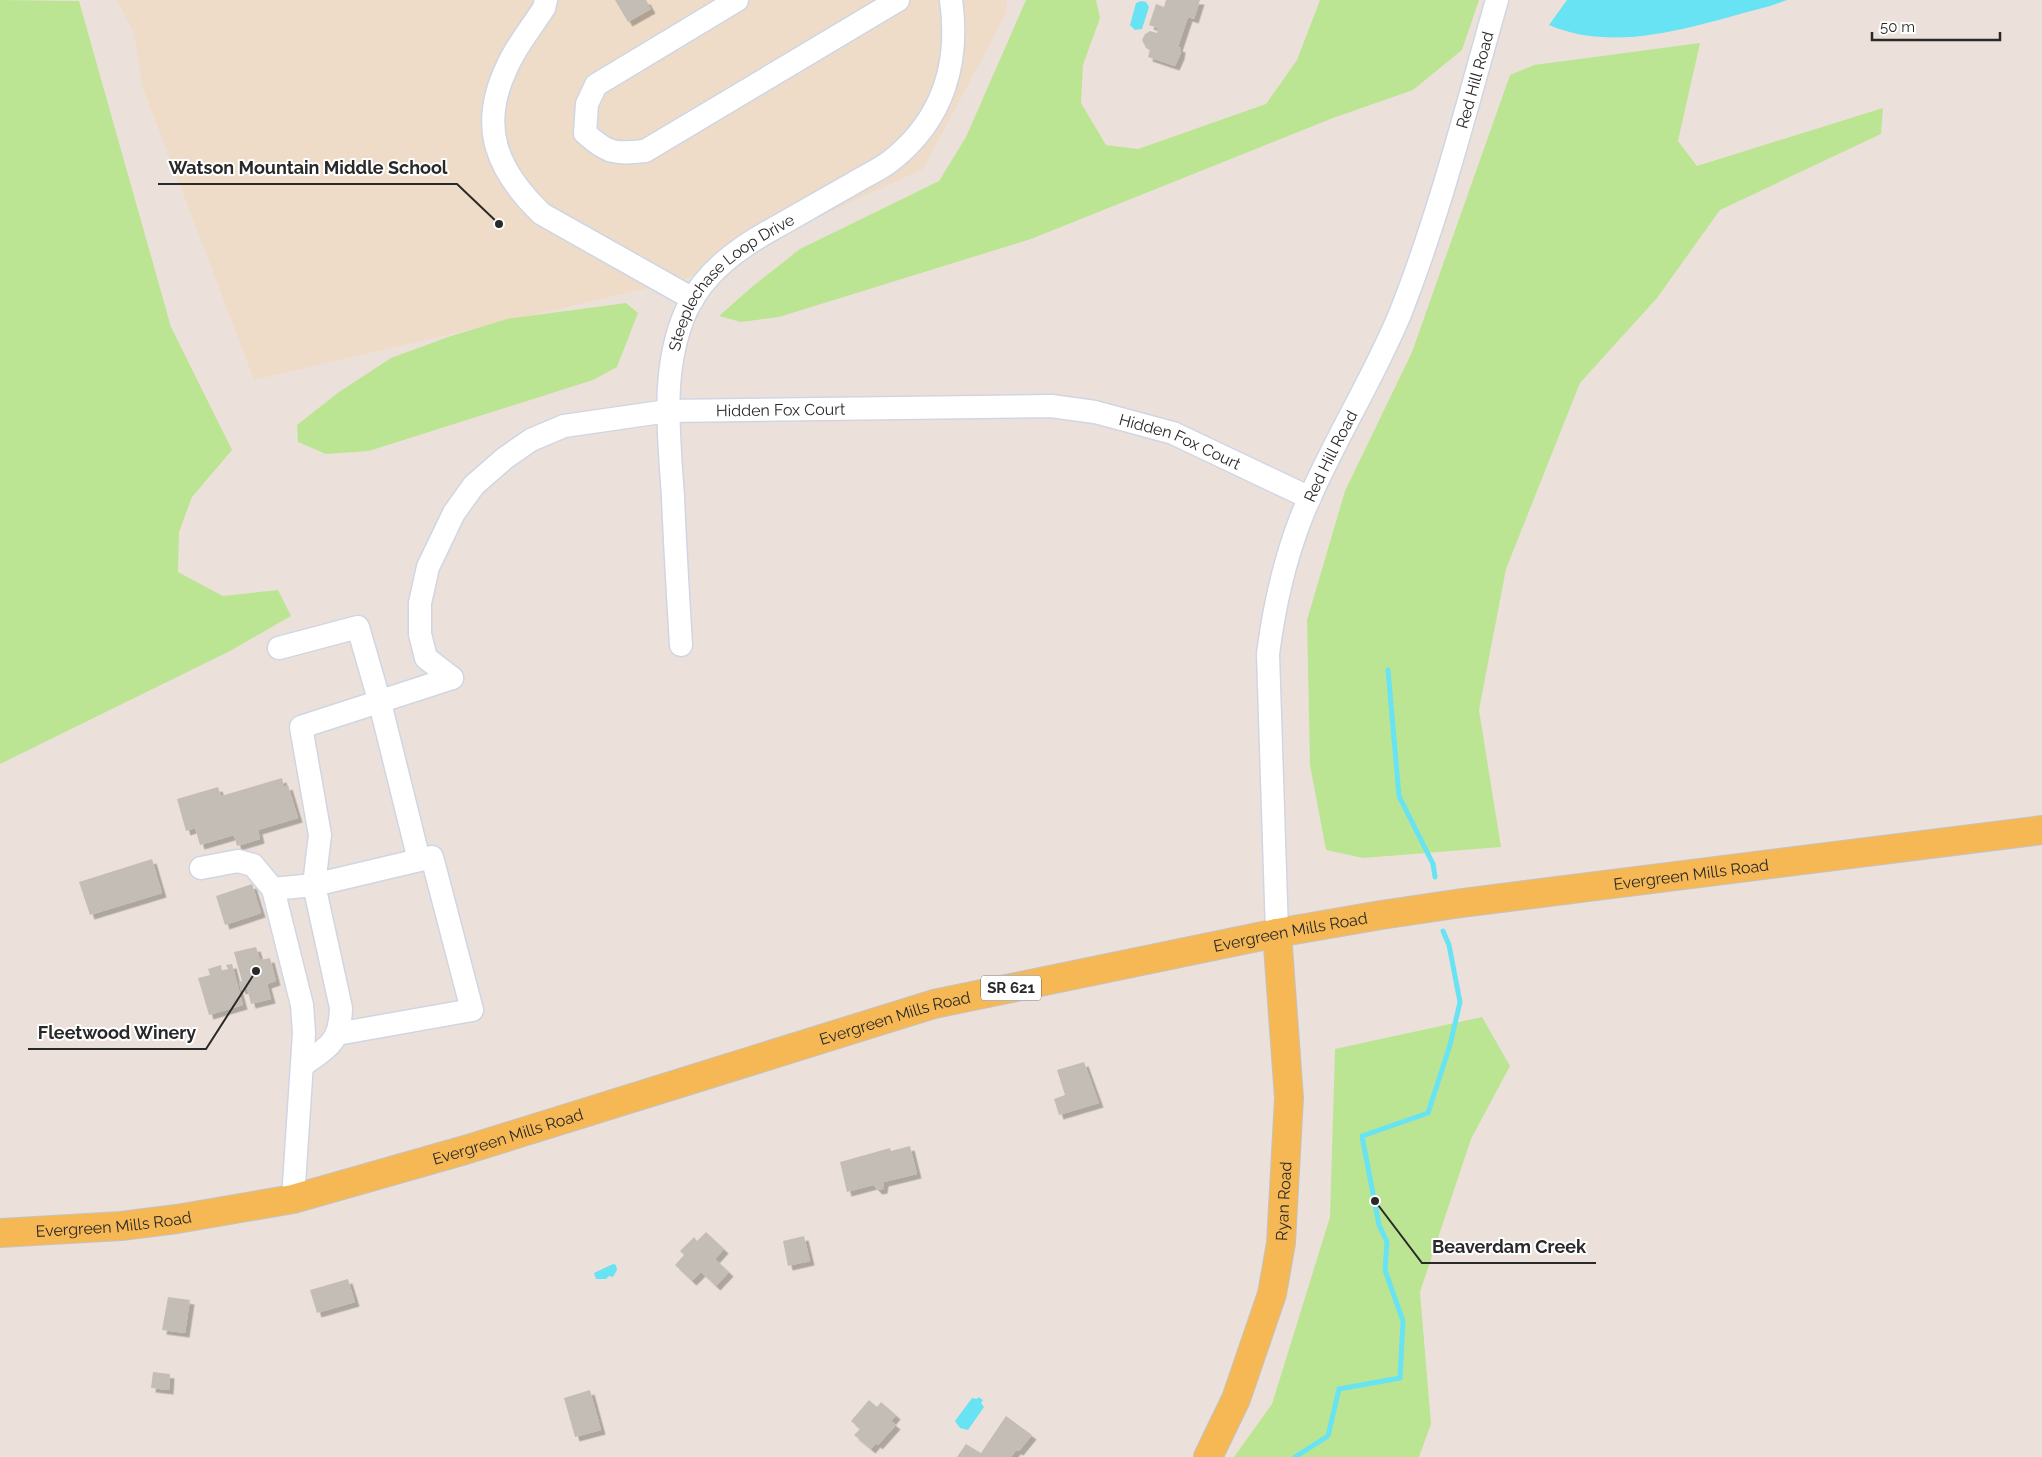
<svg xmlns="http://www.w3.org/2000/svg" width="2042" height="1457" font-family="Raleway,sans-serif">
<style>
.education{fill:#efdcc8}
.green{fill:#bce593}
.water{fill:#67e3f3}
.lines{fill:none;stroke-linecap:round;stroke-linejoin:round}
.stream{stroke:#67e3f3;stroke-width:5}
.building{fill:#c4bdb5;filter:url(#shadow)}
.minor-casing{stroke:#cfd6e3;stroke-width:25}
.major-casing{stroke:#c3c3c3;stroke-width:30}
.minor{stroke:#fff;stroke-width:22}
.major{stroke:#f6b854;stroke-width:28}
.labels{text-anchor:middle;dominant-baseline:central;stroke-width:4;stroke-linejoin:round;paint-order:stroke}
.shield{fill:#fff;stroke:#696969;stroke-width:1}
.shield-label{font-size:15px;font-weight:bold;fill:#292929}
.street-label{font-size:16px;fill:#292929;stroke:#fff}
.leader{fill:none;stroke:#292929;stroke-width:2}
.callout-dot{fill:#292929;stroke:#fff;stroke-width:2}
.callout-label{font-size:18px;text-anchor:middle;font-weight:bold;fill:#292929;stroke:#fff;stroke-width:4;stroke-linejoin:round;paint-order:stroke}
</style>
<defs>
<filter id="shadow"><feDropShadow dx="4.5" dy="4.5" stdDeviation="0" flood-color="#0004"/></filter>
</defs>
<rect width="100%" height="100%" fill="#ece1da"/>
<path class="education" d="M 117,0 L 1007,0 L 1007,12 L 923,169 L 683,280 L 254,380 L 142,86 L 134,34 Z"/>
<g class="green">
<path d="M 0,0 L 79,1 L 171,327 L 232,450 L 192,497 L 179,532 L 178,572 L 223,596 L 278,590 L 291,616 L 230,651 L 0,764 Z"/>
<path d="M 1026,0 L 1096,0 L 1100,18 L 1083,65 L 1081,103 L 1106,145 L 1138,149 L 1266,104 L 1297,60 L 1320,0 L 1479,0 L 1462,50 L 1413,90 L 1333,118 L 1031,239 L 779,317 L 741,322 L 719,316 L 753,286 L 800,249 L 939,181 L 966,137 Z"/>
<path d="M 1700,43 L 1678,141 L 1697,166 L 1883,108 L 1881,134 L 1720,210 L 1657,298 L 1580,383 L 1506,569 L 1479,710 L 1501,847 L 1363,858 L 1326,850 L 1310,765 L 1307,620 L 1345,491 L 1412,352 L 1510,75 L 1534,65 Z"/>
<path d="M 626,303 L 638,313 L 617,367 L 593,380 L 369,451 L 326,454 L 298,442 L 297,425 L 339,392 L 391,358 L 448,337 L 507,319 Z"/>
<path d="M 1482,1017 L 1510,1066 L 1471,1139 L 1420,1292 L 1431,1424 L 1419,1457 L 1234,1457 L 1272,1404 L 1330,1217 L 1335,1049 Z"/>
</g>
<g class="water">
<path d="M 1567,0 L 1787,0 L 1770,6 C 1699,24 1620,55 1549,25 Z"/>
<path d="M 1141,1 L 1146,2 L 1149,7 L 1142,29 L 1135,30 L 1130,25 L 1136,3 Z"/>
<path d="M 613,1264 L 616,1265 L 617,1270 L 613,1277 L 609,1276 L 606,1279 L 596,1279 L 594,1273 Z"/>
<path d="M 978,1397 L 983,1400 L 981,1403 L 984,1407 L 968,1430 L 960,1428 L 955,1421 L 972,1398 L 977,1399 Z"/>
</g>
<g class="lines">
<g class="stream">
<path d="M 1388,670 L 1399,796 L 1433,864 L 1435,877"/>
<path d="M 1295,1457 L 1328,1436 L 1339,1389 L 1400,1378 L 1403,1321 L 1385,1270 L 1387,1242 L 1379,1225 L 1362,1136 L 1428,1113 L 1450,1045 L 1460,1002 L 1449,945 L 1443,931"/>
</g>
</g>
<g class="building">
<path d="M 615,0 L 646,0 L 651,9 L 628,22 Z"/>
<path d="M 1166,0 L 1200,0 L 1194,19 L 1188,17 L 1178,47 L 1181,48 L 1180,55 L 1175,66 L 1148,57 L 1150,50 L 1146,48 L 1142,40 L 1145,34 L 1150,31 L 1157,33 L 1158,28 L 1149,25 L 1156,4 L 1164,7 Z"/>
<path d="M 282,778 L 284,787 L 288,785 L 298,818 L 258,830 L 260,839 L 237,846 L 234,835 L 200,845 L 195,828 L 186,831 L 177,799 L 218,787 L 221,796 Z"/>
<path d="M 152,859 L 162,893 L 90,915 L 79,882 Z"/>
<path d="M 252,884 L 261,913 L 225,925 L 216,896 Z"/>
<path d="M 256,947 L 260,960 L 270,958 L 276,981 L 267,984 L 271,999 L 251,1004 L 247,988 L 241,990 L 239,982 L 242,981 L 234,952 Z"/>
<path d="M 232,964 L 243,1005 L 209,1015 L 198,978 L 210,975 L 208,969 L 221,965 L 222,971 L 228,969 L 226,965 Z"/>
<path d="M 1084,1062 L 1099,1103 L 1059,1115 L 1054,1099 L 1065,1095 L 1057,1070 Z"/>
<path d="M 910,1146 L 917,1174 L 884,1182 L 883,1189 L 878,1190 L 873,1185 L 847,1192 L 840,1162 L 890,1148 L 891,1151 Z"/>
<path d="M 706,1232 L 724,1249 L 715,1259 L 729,1272 L 716,1286 L 701,1272 L 692,1281 L 675,1265 L 684,1255 L 680,1251 L 694,1237 L 697,1241 Z"/>
<path d="M 804,1236 L 810,1261 L 788,1266 L 783,1241 Z"/>
<path d="M 348,1279 L 355,1302 L 317,1313 L 310,1290 Z"/>
<path d="M 168,1297 L 190,1300 L 185,1333 L 162,1330 Z"/>
<path d="M 153,1372 L 170,1374 L 169,1390 L 151,1388 Z"/>
<path d="M 590,1390 L 601,1430 L 575,1437 L 564,1398 Z"/>
<path d="M 869,1400 L 877,1407 L 881,1402 L 896,1415 L 891,1421 L 896,1425 L 878,1445 L 876,1443 L 871,1449 L 854,1435 L 860,1429 L 851,1421 Z"/>
<path d="M 1006,1416 L 1032,1435 L 1019,1451 L 1016,1450 L 1011,1457 L 957,1457 L 966,1444 L 981,1453 Z"/>
</g>
<g class="lines">
<g class="minor-casing">
<g id="minor">
<path d="M 546,0 L 544,8 C 532,27 516,46 507,67 C 478,127 497,171 542,214 L 693,299"/>
<path d="M 737,0 L 596,85 L 587,104 L 585,133 C 608,154 615,154 645,151 L 898,0"/>
<path id="s1" d="M 681,645 C 678,596 675,547 673,497 C 669,435 660,368 687,309 C 704,273 737,249 771,230 C 798,215 825,199 852,184 C 865,176 881,169 892,160 C 943,119 960,63 951,0"/>
<path d="M 279,648 L 358,627 L 380,703 L 419,860"/>
<path id="s2" d="M 452,678 L 426,658 L 420,634 L 420,603 L 428,567 L 454,513 L 474,485 L 505,458 L 531,440 L 564,426 L 668,411 L 1051,406 L 1095,412 L 1173,433 L 1310,498"/>
<path d="M 201,868 L 238,861 L 253,865 L 273,889 L 302,1005 L 304,1033 L 293,1199"/>
<path d="M 273,889 L 314,885 L 341,1008 C 340,1043 329,1046 303,1065"/>
<path id="s3" d="M 1277,933 L 1268,654 C 1274,607 1284,562 1301,518 C 1329,448 1371,384 1400,314 C 1440,213 1467,105 1497,0"/>
<path d="M 337,1034 L 472,1010 L 432,857 L 314,885 L 320,835 L 301,727 L 452,678"/>
</g>
</g>
<g class="major-casing">
<g id="major">
<path id="s4" d="M 0,1233 L 121,1226 L 177,1219 L 293,1199 L 465,1150 L 934,1004 L 1277,933 L 1381,915 L 1462,903 L 2042,830"/>
<path id="s5" d="M 1208,1457 L 1236,1399 L 1272,1294 L 1281,1243 L 1289,1098 L 1277,933"/>
</g>
</g>
<use href="#minor" class="minor"/>
<use href="#major" class="major"/>
</g>
<g class="labels">
<rect class="shield" x="981" y="975.5" width="60" height="25" rx="4"/>
<g class="shield-label">
<text x="1011" y="988">SR 621</text>
</g>
<g class="street-label">
<text stroke="none"><textPath href="#s3" startOffset="892">Red Hill Road</textPath></text>
<text stroke="none"><textPath href="#s1" startOffset="388">Steeplechase Loop Drive</textPath></text>
<text stroke="none"><textPath href="#s2" startOffset="546">Hidden Fox Court</textPath></text>
<text stroke="none"><textPath href="#s2" startOffset="951">Hidden Fox Court</textPath></text>
<text stroke="none"><textPath href="#s3" startOffset="488">Red Hill Road</textPath></text>
<text stroke="none"><textPath href="#s4" startOffset="1734">Evergreen Mills Road</textPath></text>
<text stroke="none"><textPath href="#s4" startOffset="1329">Evergreen Mills Road</textPath></text>
<text stroke="none"><textPath href="#s4" startOffset="924">Evergreen Mills Road</textPath></text>
<text stroke="none"><textPath href="#s4" startOffset="519">Evergreen Mills Road</textPath></text>
<text stroke="none"><textPath href="#s5" startOffset="269">Ryan Road</textPath></text>
<text stroke="none"><textPath href="#s4" startOffset="114">Evergreen Mills Road</textPath></text>
</g>
</g>
<path class="leader" d="M499 224L457 184H158M256 971L206 1049H28M1375 1201L1422 1263H1596"/>
<g class="callout-dot">
<circle cx="499" cy="224" r="5"/>
<circle cx="256" cy="971" r="5"/>
<circle cx="1375" cy="1201" r="5"/>
</g>
<g class="callout-label">
<text x="308" y="174">Watson Mountain Middle School</text>
<text x="117" y="1039">Fleetwood Winery</text>
<text x="1509" y="1253">Beaverdam Creek</text>
</g>
<path d="M1872 32v8h128v-8" fill="none" stroke="#292929" stroke-width="2.5"/>
<text x="1880" y="32" font-size="15" fill="#292929" stroke="#ffffff" stroke-width="4" paint-order="stroke">50 m</text>
</svg>
